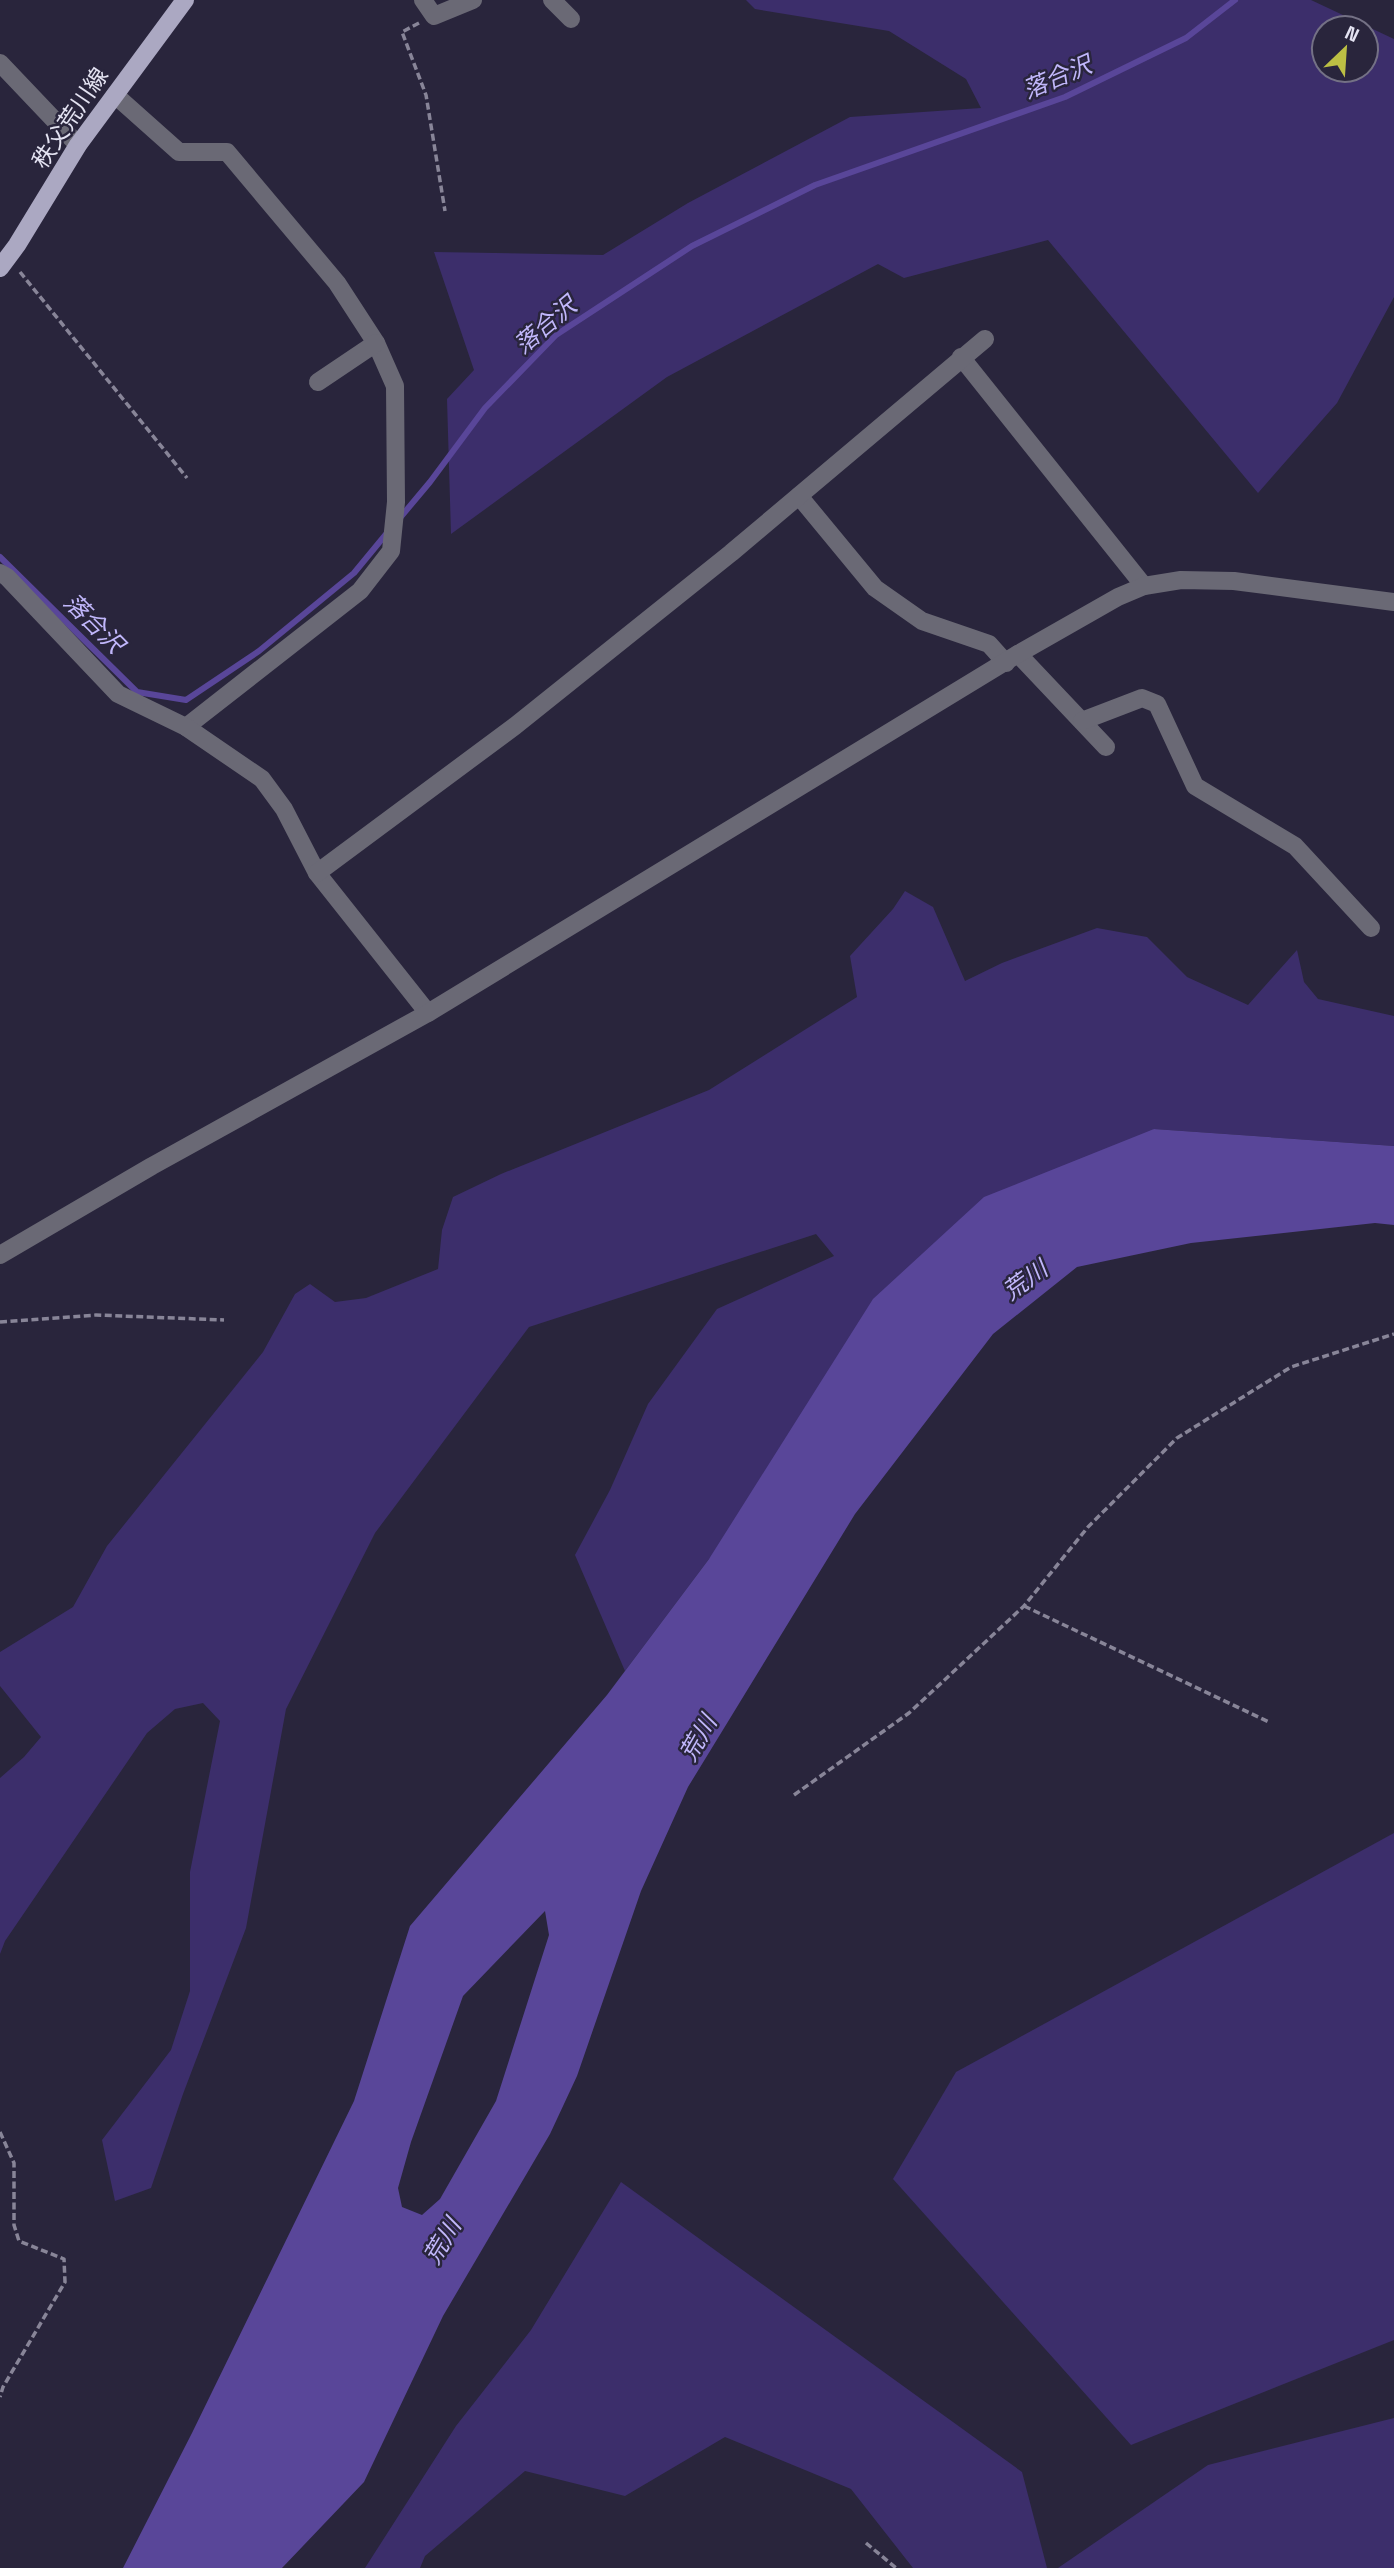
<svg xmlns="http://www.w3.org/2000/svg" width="1394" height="2568" font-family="'Space Grotesk','Noto Sans JP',sans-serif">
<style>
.green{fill:#3c2e6b;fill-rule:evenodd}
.water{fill:#594699;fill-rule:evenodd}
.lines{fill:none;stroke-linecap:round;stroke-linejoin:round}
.stream{stroke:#594699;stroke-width:6}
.path{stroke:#888598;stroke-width:3.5;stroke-dasharray:7 3.5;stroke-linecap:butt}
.minor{stroke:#6a6975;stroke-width:18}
.major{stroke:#aba8c2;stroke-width:18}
.labels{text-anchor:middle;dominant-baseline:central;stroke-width:5;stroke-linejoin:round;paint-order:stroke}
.street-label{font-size:23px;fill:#e4e3f2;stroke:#29253c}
.water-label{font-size:24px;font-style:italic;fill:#c1b7fb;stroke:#29253c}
</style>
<rect width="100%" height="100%" fill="#29253c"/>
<g class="green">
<path d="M 746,0 L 1311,0 L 1394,39 L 1394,297 L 1337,403 L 1258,493 L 1048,240 L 904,278 L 878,264 L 667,377 L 451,534 L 447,399 L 474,370 L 434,252 L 603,255 L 688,203 L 850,117 L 981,108 L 966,79 L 889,31 L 755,9 ZM 1324,28 L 1366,28 L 1366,70 L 1324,70 Z"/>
<path d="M 905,891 L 933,907 L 965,981 L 1002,963 L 1097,928 L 1147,937 L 1187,977 L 1248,1005 L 1297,950 L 1304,982 L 1318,999 L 1394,1016 L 1394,1146 L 1154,1129 L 709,1559 L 625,1671 L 575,1555 L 610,1490 L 648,1404 L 717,1309 L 834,1256 L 816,1234 L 529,1327 L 375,1533 L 286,1709 L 246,1928 L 183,2094 L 151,2188 L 115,2201 L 102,2140 L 171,2050 L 190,1991 L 190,1872 L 220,1721 L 203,1703 L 175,1709 L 147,1733 L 5,1941 L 0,1954 L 0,1778 L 24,1757 L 41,1737 L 0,1686 L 0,1652 L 73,1607 L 107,1546 L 263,1352 L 295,1294 L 310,1284 L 335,1302 L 366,1298 L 438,1269 L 442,1230 L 453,1197 L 501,1174 L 709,1090 L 857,997 L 850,956 L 893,909 Z"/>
<path d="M 1394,1833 L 1394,2340 L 1131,2445 L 893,2179 L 956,2072 Z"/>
<path d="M 621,2182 L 1022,2472 L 1047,2568 L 913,2568 L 851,2489 L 725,2437 L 625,2496 L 525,2471 L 425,2556 L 420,2568 L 365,2568 L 456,2426 L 531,2330 Z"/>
<path d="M 1394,2418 L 1394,2568 L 1058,2568 L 1208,2465 Z"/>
</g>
<path class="water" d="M 1154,1129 L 1394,1146 L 1394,1225 L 1375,1223 L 1191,1243 L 1077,1267 L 993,1334 L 855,1514 L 688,1787 L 641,1891 L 577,2076 L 550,2134 L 443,2316 L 364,2482 L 282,2568 L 123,2568 L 192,2433 L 354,2101 L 410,1926 L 607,1695 L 709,1559 L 873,1299 L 984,1197 ZM 545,1911 L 549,1935 L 496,2101 L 440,2199 L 422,2215 L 402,2207 L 398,2188 L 411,2142 L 463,1996 Z"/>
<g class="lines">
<g class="stream">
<path d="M 399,519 L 430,482 L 485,408 L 556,335 L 692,246 L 815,185 L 1065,97 L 1186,38 L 1235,0"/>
<path d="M 0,557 L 137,692 L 186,700 L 259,651 L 354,573 L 387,533"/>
</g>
<g class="path">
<path d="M 419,23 L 402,32 L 426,95 L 445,211"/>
<path d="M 20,272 L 187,478"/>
<path d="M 0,1322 L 96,1315 L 224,1320"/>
<path d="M 1024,1606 L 1269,1722"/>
<path d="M 794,1795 L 909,1713 L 1024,1606 L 1088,1527 L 1177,1438 L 1291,1367 L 1394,1334"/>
<path d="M 0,2132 L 14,2163 L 14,2225 L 19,2241 L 64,2259 L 65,2282 L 3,2387 L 0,2397"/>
<path d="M 866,2543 L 896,2568"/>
</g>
<g class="minor">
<path d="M 423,0 L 434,16 L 473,0"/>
<path d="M 552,0 L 571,19"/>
<path d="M 0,63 L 78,145"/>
<path d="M 115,95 L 179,152 L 227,152 L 337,283 L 376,343 L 395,386 L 396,502 L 391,551 L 360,591 L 186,727"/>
<path d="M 961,357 L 1144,586"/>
<path d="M 318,382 L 376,343"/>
<path d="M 799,496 L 875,588 L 922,621 L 989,644 L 1006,663"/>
<path d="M 0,573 L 7,577 L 118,694 L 186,727 L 262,779 L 284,809 L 317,873 L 428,1013"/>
<path d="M 1018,654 L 1106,747"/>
<path d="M 1082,721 L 1142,698 L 1157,704 L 1195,786 L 1295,846 L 1371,928"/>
<path d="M 317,873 L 515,726 L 731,553 L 985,339"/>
<path d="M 0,1255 L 152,1166 L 428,1013 L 1018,654 L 1118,597 L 1144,586 L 1181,580 L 1234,581 L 1394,602"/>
</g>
<path class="major" d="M 0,268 L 17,245 L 78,145 L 185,0"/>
</g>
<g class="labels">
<g class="street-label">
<text transform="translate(70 118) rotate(-56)">秩父荒川線</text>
</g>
<g class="water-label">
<text transform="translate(1057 77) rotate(-23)">落合沢</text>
<text transform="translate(545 325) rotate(-40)">落合沢</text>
<text transform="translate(94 623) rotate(45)">落合沢</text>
<text transform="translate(1025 1280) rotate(-36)">荒川</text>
<text transform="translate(698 1738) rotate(-60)">荒川</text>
<text transform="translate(442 2241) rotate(-59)">荒川</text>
</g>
</g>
<g transform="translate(1345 49) rotate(25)"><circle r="33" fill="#29253c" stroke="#747185" stroke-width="2"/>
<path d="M0-5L12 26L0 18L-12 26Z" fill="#bcbf44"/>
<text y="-10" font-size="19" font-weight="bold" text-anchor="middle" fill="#e4e3f2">N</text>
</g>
</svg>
